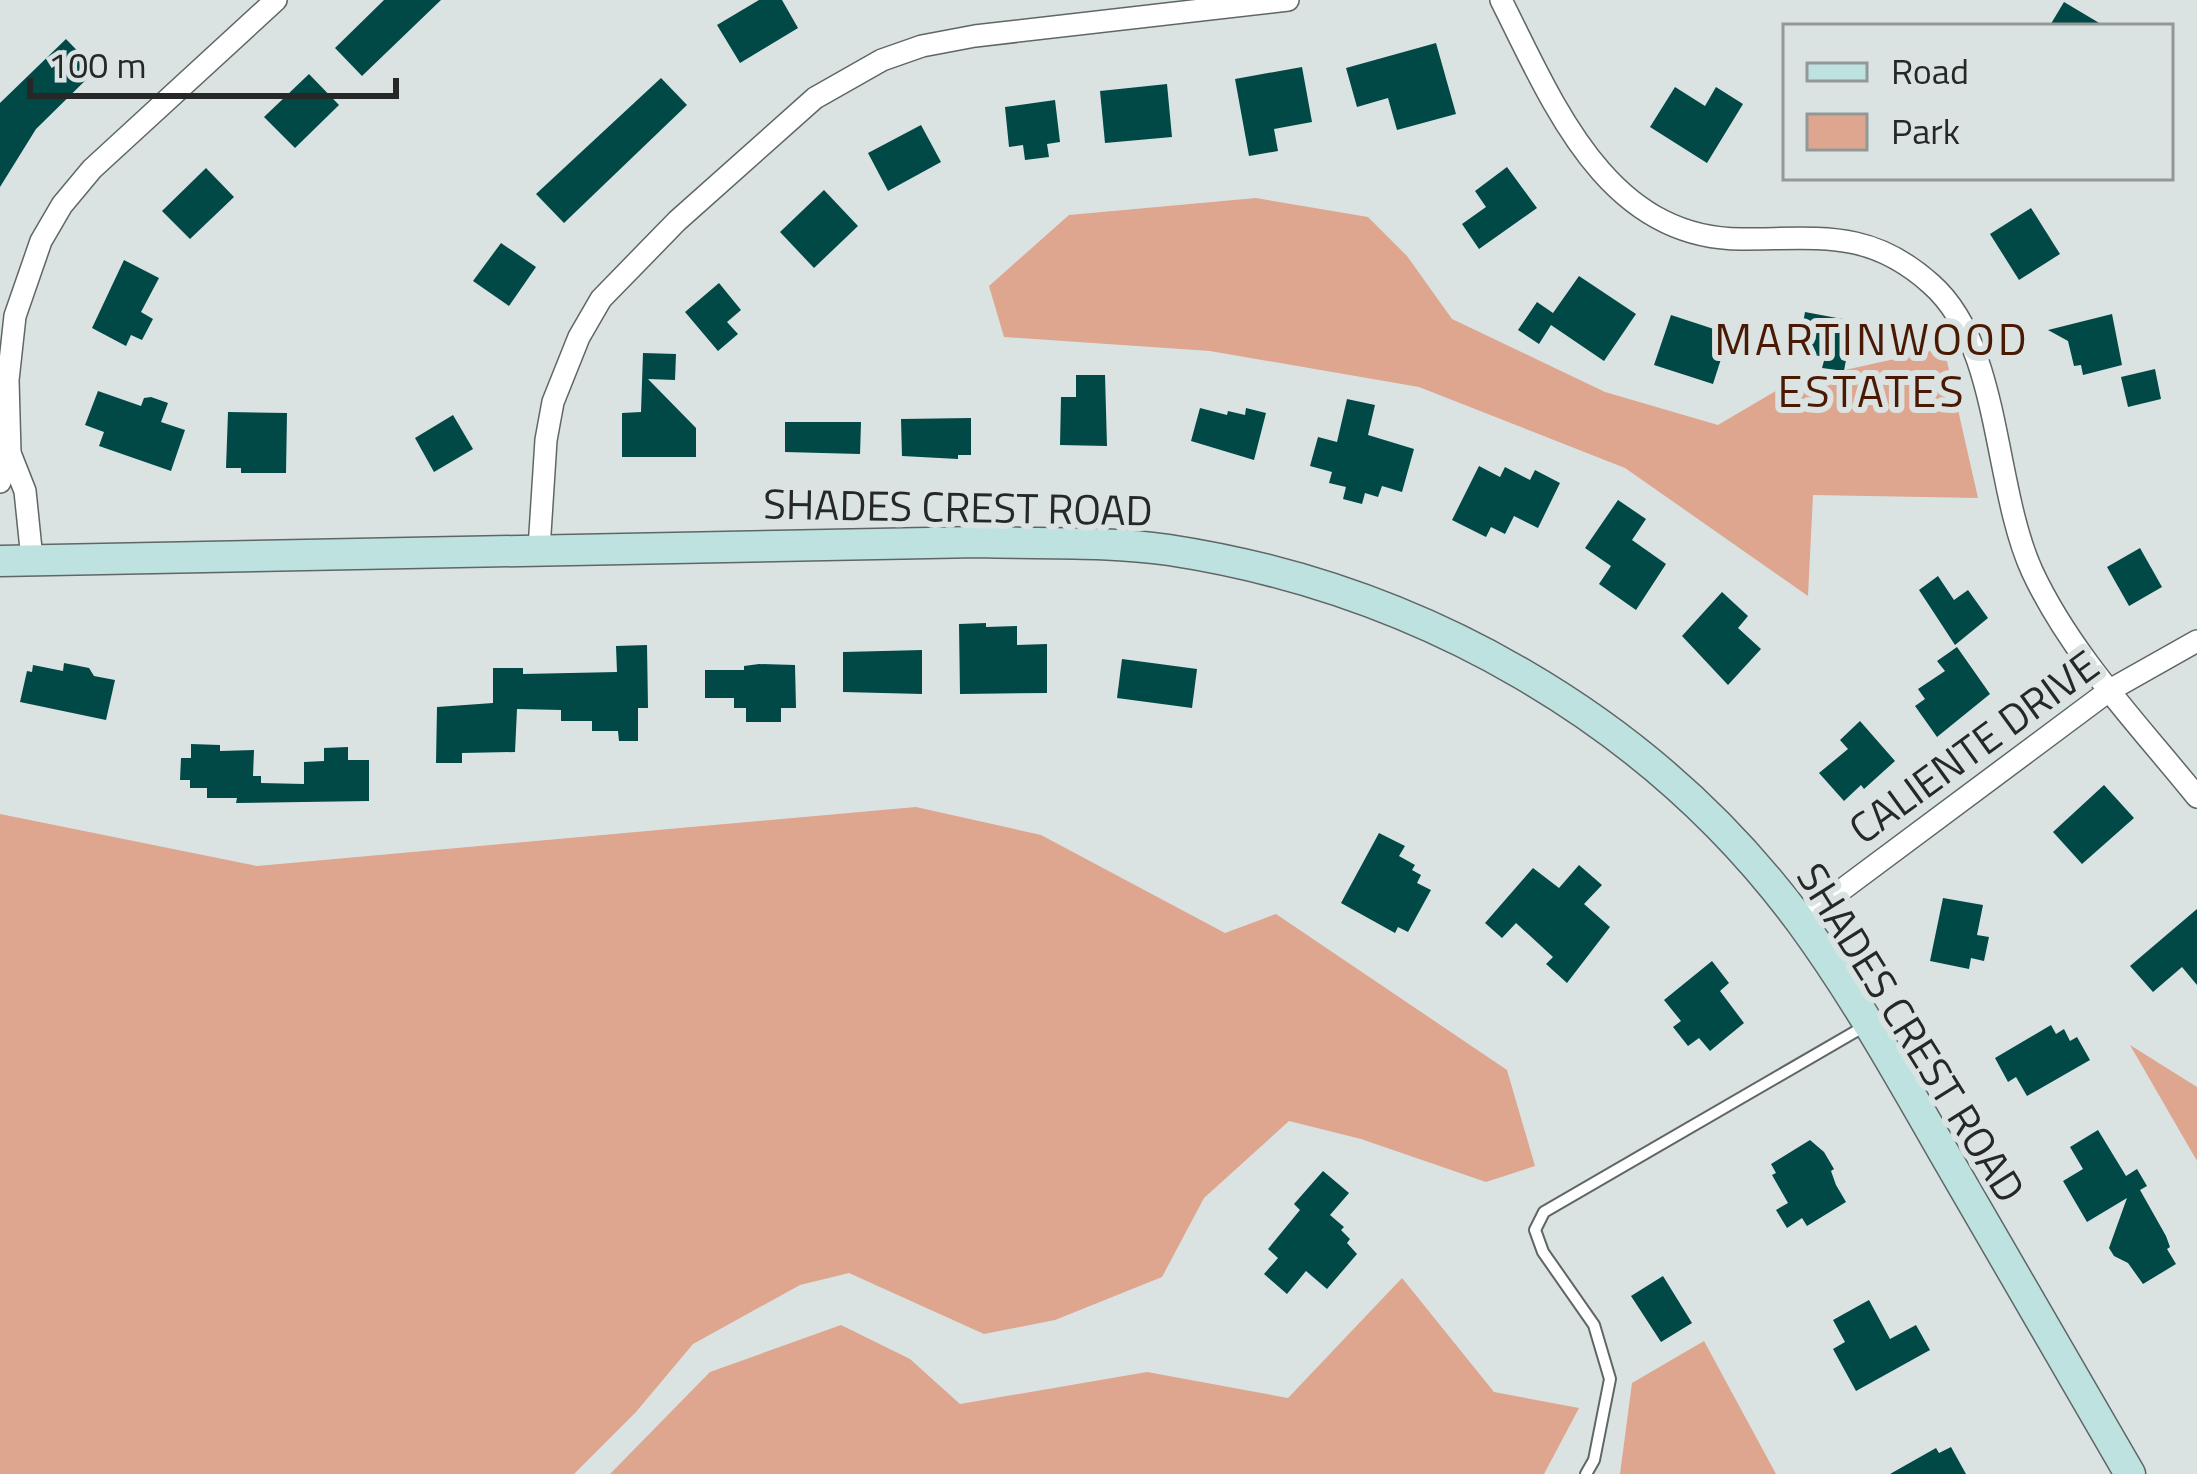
<svg xmlns="http://www.w3.org/2000/svg" width="2197" height="1474" font-family="'Titillium Web',sans-serif">
<style>
.green{fill:#dea58f}
.building{fill:#004947}
.lines{fill:none;stroke-linecap:round;stroke-linejoin:round}
.lane-casing{stroke:#5f6666;stroke-width:14}
.street-casing{stroke:#5f6666;stroke-width:24}
.secondary-casing{stroke:#5f6666;stroke-width:33}
.lane{stroke:#fff;stroke-width:10}
.street{stroke:#fff;stroke-width:21}
.secondary{stroke:#bee2e0;stroke-width:30}
.labels{text-anchor:middle;dominant-baseline:central;stroke-width:12;stroke-linejoin:round;paint-order:stroke}
.street-label{font-size:42px;fill:#252827;stroke:#dae3e2}
.neighbourhood-label{font-size:45px;letter-spacing:3px;fill:#491903;stroke:#dae3e2}
</style>
<rect width="100%" height="100%" fill="#dae3e2"/>
<g class="green">
<path d="M 1256,198 L 1368,217 L 1407,256 L 1452,319 L 1605,392 L 1718,425 L 1791,382 L 1944,348 L 1978,498 L 1813,495 L 1808,596 L 1625,468 L 1419,387 L 1210,351 L 1004,337 L 989,286 L 1069,215 Z"/>
<path d="M 916,807 L 1041,835 L 1225,933 L 1276,914 L 1507,1070 L 1535,1166 L 1486,1182 L 1361,1139 L 1289,1121 L 1204,1198 L 1162,1277 L 1055,1320 L 984,1334 L 849,1273 L 800,1285 L 693,1344 L 636,1412 L 574,1474 L 0,1474 L 0,814 L 257,866 Z"/>
<path d="M 2130,1045 L 2197,1087 L 2197,1161 Z"/>
<path d="M 1402,1278 L 1494,1392 L 1579,1408 L 1544,1474 L 610,1474 L 710,1372 L 841,1325 L 910,1359 L 960,1404 L 1147,1372 L 1288,1398 Z"/>
<path d="M 1704,1341 L 1776,1474 L 1620,1474 L 1632,1383 Z"/>
</g>
<g class="building">
<path d="M 384,0 L 441,0 L 362,76 L 335,48 Z"/>
<path d="M 759,0 L 782,0 L 798,28 L 740,63 L 717,25 Z"/>
<path d="M 2064,2 L 2106,27 L 2049,27 Z"/>
<path d="M 66,39 L 96,70 L 36,129 L 0,187 L 0,103 Z"/>
<path d="M 1436,43 L 1456,114 L 1397,130 L 1388,98 L 1357,107 L 1346,68 Z"/>
<path d="M 1302,67 L 1312,122 L 1274,129 L 1278,151 L 1249,156 L 1235,79 Z"/>
<path d="M 309,74 L 339,105 L 295,148 L 264,117 Z"/>
<path d="M 661,78 L 687,105 L 564,223 L 536,194 Z"/>
<path d="M 1167,84 L 1172,137 L 1105,143 L 1100,91 Z"/>
<path d="M 1675,87 L 1705,106 L 1716,87 L 1743,104 L 1707,163 L 1650,127 Z"/>
<path d="M 1055,100 L 1060,142 L 1047,144 L 1049,157 L 1025,160 L 1023,145 L 1009,147 L 1005,107 Z"/>
<path d="M 921,125 L 941,162 L 888,191 L 868,153 Z"/>
<path d="M 1507,167 L 1537,208 L 1479,249 L 1462,224 L 1486,207 L 1475,191 Z"/>
<path d="M 206,168 L 234,197 L 190,239 L 162,211 Z"/>
<path d="M 824,190 L 858,226 L 814,268 L 780,232 Z"/>
<path d="M 2031,208 L 2060,254 L 2019,280 L 1990,234 Z"/>
<path d="M 501,243 L 536,267 L 509,306 L 473,281 Z"/>
<path d="M 124,260 L 159,278 L 141,312 L 153,319 L 142,340 L 131,335 L 126,346 L 92,328 Z"/>
<path d="M 1579,276 L 1636,314 L 1604,361 L 1551,325 L 1539,344 L 1518,330 L 1537,302 L 1553,313 Z"/>
<path d="M 719,283 L 741,310 L 727,322 L 738,334 L 718,351 L 685,312 Z"/>
<path d="M 1805,312 L 1853,321 L 1844,371 L 1822,368 L 1825,357 L 1798,352 Z"/>
<path d="M 2112,314 L 2122,365 L 2083,375 L 2081,365 L 2074,366 L 2068,341 L 2048,330 Z"/>
<path d="M 1671,315 L 1729,334 L 1713,384 L 1654,365 Z"/>
<path d="M 643,353 L 676,354 L 675,380 L 648,379 L 696,428 L 696,457 L 622,457 L 622,413 L 641,412 Z"/>
<path d="M 2155,369 L 2161,399 L 2128,407 L 2121,377 Z"/>
<path d="M 1076,375 L 1105,375 L 1107,446 L 1060,445 L 1061,397 L 1076,397 Z"/>
<path d="M 98,391 L 141,406 L 144,398 L 151,397 L 168,403 L 161,422 L 185,430 L 171,471 L 99,446 L 104,432 L 85,425 Z"/>
<path d="M 1347,399 L 1375,405 L 1368,435 L 1414,449 L 1402,492 L 1382,486 L 1378,497 L 1365,493 L 1362,504 L 1343,499 L 1346,487 L 1329,483 L 1332,472 L 1310,466 L 1318,437 L 1337,442 Z"/>
<path d="M 1200,408 L 1227,415 L 1228,411 L 1245,415 L 1246,408 L 1266,413 L 1254,460 L 1191,441 Z"/>
<path d="M 228,412 L 287,413 L 286,473 L 241,473 L 241,468 L 226,468 Z"/>
<path d="M 453,415 L 473,449 L 434,472 L 415,438 Z"/>
<path d="M 971,418 L 971,455 L 958,455 L 958,459 L 902,456 L 901,419 Z"/>
<path d="M 785,422 L 861,422 L 860,454 L 785,452 Z"/>
<path d="M 1479,466 L 1500,477 L 1505,467 L 1530,480 L 1535,470 L 1560,483 L 1538,528 L 1514,516 L 1505,534 L 1491,527 L 1486,537 L 1452,520 Z"/>
<path d="M 1618,500 L 1646,519 L 1632,540 L 1666,564 L 1636,610 L 1599,584 L 1611,566 L 1585,548 Z"/>
<path d="M 2140,548 L 2162,587 L 2129,606 L 2107,567 Z"/>
<path d="M 1938,576 L 1954,600 L 1968,590 L 1988,618 L 1955,645 L 1919,590 Z"/>
<path d="M 1722,592 L 1748,616 L 1738,628 L 1761,649 L 1728,685 L 1682,636 Z"/>
<path d="M 986,623 L 986,627 L 1017,626 L 1017,645 L 1047,644 L 1047,693 L 960,694 L 959,624 Z"/>
<path d="M 647,645 L 648,708 L 638,708 L 638,741 L 619,741 L 618,731 L 592,731 L 592,721 L 561,721 L 561,710 L 517,709 L 515,752 L 462,753 L 462,763 L 436,763 L 437,707 L 493,703 L 493,668 L 523,668 L 523,674 L 617,672 L 616,646 Z"/>
<path d="M 1957,647 L 1990,694 L 1937,737 L 1915,706 L 1925,699 L 1918,689 L 1945,671 L 1937,661 Z"/>
<path d="M 922,650 L 922,694 L 843,692 L 843,652 Z"/>
<path d="M 1122,659 L 1197,669 L 1192,708 L 1117,698 Z"/>
<path d="M 64,663 L 89,668 L 94,676 L 115,680 L 106,720 L 20,702 L 27,671 L 32,672 L 33,665 L 63,671 Z"/>
<path d="M 759,664 L 795,665 L 796,708 L 781,708 L 781,722 L 746,722 L 746,708 L 734,708 L 734,698 L 705,698 L 705,670 L 744,670 L 744,666 Z"/>
<path d="M 1860,721 L 1895,761 L 1864,789 L 1861,785 L 1844,801 L 1819,773 L 1848,749 L 1840,740 Z"/>
<path d="M 191,744 L 220,745 L 220,751 L 254,750 L 253,776 L 261,776 L 261,783 L 304,784 L 304,762 L 324,761 L 324,748 L 348,747 L 348,760 L 369,760 L 369,801 L 236,803 L 237,798 L 207,798 L 207,788 L 190,788 L 190,780 L 180,780 L 181,758 L 191,758 Z"/>
<path d="M 2104,785 L 2134,818 L 2082,864 L 2053,832 Z"/>
<path d="M 1379,833 L 1405,846 L 1399,856 L 1415,865 L 1412,870 L 1421,875 L 1417,883 L 1431,890 L 1408,932 L 1398,927 L 1395,933 L 1341,903 Z"/>
<path d="M 1579,865 L 1602,885 L 1584,904 L 1610,927 L 1567,983 L 1546,964 L 1553,957 L 1516,923 L 1502,938 L 1485,923 L 1533,868 L 1559,888 Z"/>
<path d="M 1943,898 L 1983,905 L 1977,935 L 1989,937 L 1984,961 L 1971,958 L 1969,969 L 1930,961 Z"/>
<path d="M 2197,909 L 2197,985 L 2182,967 L 2153,992 L 2130,966 Z"/>
<path d="M 1712,961 L 1729,983 L 1720,991 L 1744,1023 L 1710,1051 L 1699,1038 L 1688,1046 L 1673,1027 L 1681,1021 L 1664,1000 Z"/>
<path d="M 2051,1025 L 2056,1034 L 2064,1029 L 2070,1041 L 2077,1037 L 2090,1060 L 2027,1096 L 2016,1077 L 2008,1082 L 1995,1058 Z"/>
<path d="M 2098,1130 L 2126,1176 L 2137,1169 L 2147,1186 L 2140,1190 L 2166,1236 L 2170,1247 L 2167,1249 L 2176,1264 L 2143,1284 L 2128,1263 L 2114,1256 L 2109,1248 L 2127,1198 L 2087,1222 L 2063,1181 L 2083,1169 L 2070,1147 Z"/>
<path d="M 1810,1140 L 1824,1152 L 1834,1169 L 1831,1171 L 1836,1185 L 1846,1202 L 1807,1226 L 1802,1218 L 1787,1228 L 1776,1210 L 1788,1203 L 1772,1175 L 1776,1173 L 1771,1164 Z"/>
<path d="M 1323,1171 L 1349,1193 L 1330,1215 L 1344,1227 L 1341,1230 L 1350,1239 L 1347,1243 L 1357,1254 L 1327,1289 L 1306,1271 L 1287,1294 L 1264,1274 L 1278,1258 L 1268,1249 L 1300,1210 L 1294,1204 Z"/>
<path d="M 1663,1276 L 1692,1323 L 1661,1342 L 1631,1296 Z"/>
<path d="M 1869,1300 L 1890,1339 L 1916,1325 L 1930,1350 L 1856,1391 L 1833,1349 L 1845,1342 L 1833,1320 Z"/>
<path d="M 1951,1447 L 1966,1474 L 1890,1474 L 1936,1448 L 1939,1453 Z"/>
</g>
<g class="lines">
<g class="lane-casing">
<path id="lane" d="M 1586,1474 L 1594,1460 L 1610,1379 L 1594,1325 L 1543,1252 L 1535,1230 L 1544,1212 L 1865,1026"/>
</g>
<g class="street-casing">
<g id="street">
<path d="M 1501,0 C 1553,103 1607,241 1744,239 C 1820,239 1870,229 1931,284 C 2001,345 1993,485 2032,571 C 2071,655 2139,725 2197,797"/>
<path d="M 0,482 L 10,453"/>
<path d="M 539,549 L 546,440 L 553,402 L 579,337 L 601,299 L 677,221 L 815,98 L 882,60 L 922,46 L 975,36 L 1288,0"/>
<path d="M 32,559 L 25,491 L 10,453 L 8,380 L 15,316 L 41,241 L 62,205 L 92,169 L 276,0"/>
<path d="M 1800,921 L 2110,690 L 2197,641"/>
</g>
</g>
<g class="secondary-casing">
<path id="secondary" d="M 0,561 L 979,542 C 1042,544 1107,541 1169,550 C 1418,588 1650,718 1801,922 C 1856,997 1902,1080 1948,1160 C 2009,1265 2069,1370 2130,1474"/>
</g>
<use href="#lane" class="lane"/>
<use href="#street" class="street"/>
<use href="#secondary" class="secondary"/>
</g>
<g class="labels">
<g class="street-label">
<text transform="translate(958 506) rotate(1)">SHADES CREST ROAD</text>
<text transform="translate(1973 746) rotate(-36)">CALIENTE DRIVE</text>
<text transform="translate(1912 1032) rotate(58)">SHADES CREST ROAD</text>
</g>
<g class="neighbourhood-label">
<text x="1872" y="338">MARTINWOOD<tspan x="1872" dy="52">ESTATES</tspan></text>
</g>
</g>
<rect x="1783" y="24" width="390" height="156" fill="#dae3e2" stroke="#929897" stroke-width="3"/>
<rect x="1807" y="63" width="60" height="18" fill="#bee2e0" stroke="#929897" stroke-width="3"/>
<text x="1891" y="84" font-size="36" fill="#252827">Road</text>
<rect x="1807" y="114" width="60" height="36" fill="#dea58f" stroke="#929897" stroke-width="3"/>
<text x="1891" y="144" font-size="36" fill="#252827">Park</text>
<path d="M30 78v18h366v-18" fill="none" stroke="#252827" stroke-width="6"/>
<text x="48" y="78" font-size="36" fill="#252827" stroke="#dae3e2" stroke-width="9" paint-order="stroke">100 m</text>
</svg>
